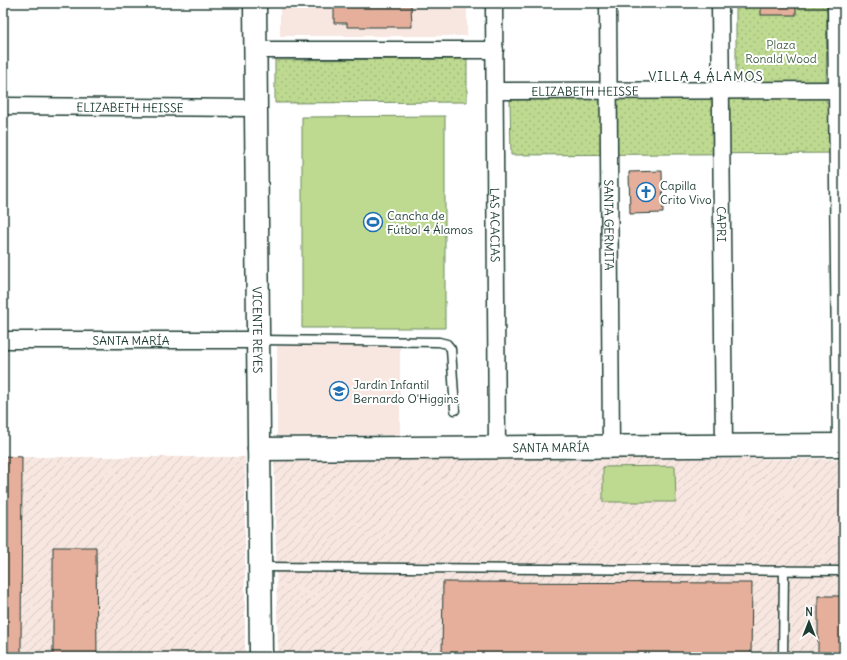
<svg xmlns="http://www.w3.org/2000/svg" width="847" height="660" font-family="Delius,sans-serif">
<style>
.built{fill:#f8e7e1}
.industrial{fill:url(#industrial-furrows)}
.green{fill:#bed990;stroke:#6e8b62}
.park{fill:url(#park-dots);stroke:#6e8b62}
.building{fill:#e6af9c;stroke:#1f3d34}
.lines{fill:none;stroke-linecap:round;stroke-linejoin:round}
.lane-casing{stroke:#1f3d34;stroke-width:11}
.street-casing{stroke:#1f3d34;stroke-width:19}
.secondary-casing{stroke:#1f3d34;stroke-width:25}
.lane{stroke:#fff;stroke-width:8}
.street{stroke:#fff;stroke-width:16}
.secondary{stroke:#fff;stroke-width:22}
.labels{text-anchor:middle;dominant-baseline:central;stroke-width:4;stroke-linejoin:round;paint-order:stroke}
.park-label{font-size:12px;fill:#47644b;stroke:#fff}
.street-label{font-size:12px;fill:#1f3d34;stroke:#fff}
.poi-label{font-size:12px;fill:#1f3d34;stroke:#fff;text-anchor:start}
.neighbourhood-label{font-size:13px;letter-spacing:1px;fill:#1f3d34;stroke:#fff}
</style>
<defs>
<pattern id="industrial-furrows" width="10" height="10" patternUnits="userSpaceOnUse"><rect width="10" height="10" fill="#f8e7e1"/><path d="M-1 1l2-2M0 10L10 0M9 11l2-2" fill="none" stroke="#d4c7c2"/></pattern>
<pattern id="park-dots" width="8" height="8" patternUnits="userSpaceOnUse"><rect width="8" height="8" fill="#bed990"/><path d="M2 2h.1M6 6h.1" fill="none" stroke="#a3bb7d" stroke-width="1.8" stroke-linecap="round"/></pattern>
</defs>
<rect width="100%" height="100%" fill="#fff"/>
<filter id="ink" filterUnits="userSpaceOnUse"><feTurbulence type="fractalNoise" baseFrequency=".025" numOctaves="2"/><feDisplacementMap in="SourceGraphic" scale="8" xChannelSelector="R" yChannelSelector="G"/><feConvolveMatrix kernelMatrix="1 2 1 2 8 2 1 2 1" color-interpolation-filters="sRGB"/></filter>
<g filter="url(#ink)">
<g class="built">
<rect x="280" y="3" width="187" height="33"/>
<path d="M 400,345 L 400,435 L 277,436 L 277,346 Z"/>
</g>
<g class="industrial">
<rect x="3" y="457" width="242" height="200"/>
<path d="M 274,457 L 844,459 L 844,657 L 278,657 Z"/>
</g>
<g class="green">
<path d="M 445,116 L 445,328 L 302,328 L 302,117 Z"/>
<path d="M 675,466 L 676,502 L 603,502 L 603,467 Z"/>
</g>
<g class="park">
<path d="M 736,3 L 827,3 L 826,102 L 844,102 L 844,153 L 511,155 L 510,100 L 736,98 Z"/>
<path d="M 467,59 L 467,102 L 275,103 L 275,60 Z"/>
</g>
<g class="building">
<rect x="761" y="3" width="35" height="12"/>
<path d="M 411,5 L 412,27 L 347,27 L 347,23 L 334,23 L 334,6 Z"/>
<path d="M 662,171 L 663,213 L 630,214 L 629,172 Z"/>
<path d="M 3,456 L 22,457 L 21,657 L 3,657 Z"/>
<path d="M 53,547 L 96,547 L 97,657 L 53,657 Z"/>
<path d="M 443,582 L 752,583 L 751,657 L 442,657 Z"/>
<rect x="818" y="596" width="26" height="61"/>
</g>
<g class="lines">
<g class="lane-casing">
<g id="lane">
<path d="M 260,340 L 439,342 L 447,344 L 451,349 L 455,410"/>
<path d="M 261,567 L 844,571"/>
<path d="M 783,657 L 784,570"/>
</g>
</g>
<g class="street-casing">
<g id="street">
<path id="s1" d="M 494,3 L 497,448"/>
<path id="s2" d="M 608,3 L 611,447"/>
<path id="s3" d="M 720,3 L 724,446"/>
<path d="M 836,3 L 841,445"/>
<path d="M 256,50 L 495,50"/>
<path id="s4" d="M 495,91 L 844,90"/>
<path id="s5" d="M 3,106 L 256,108"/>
<path id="s6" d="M 3,340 L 258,340"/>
</g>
</g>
<g class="secondary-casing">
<g id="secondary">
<path id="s7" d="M 255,3 L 261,657"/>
<path id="s8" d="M 259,449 L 844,445"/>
</g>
</g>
<use href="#lane" class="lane"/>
<use href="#street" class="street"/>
<use href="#secondary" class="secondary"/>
</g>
</g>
<defs>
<g id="church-ring" transform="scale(1)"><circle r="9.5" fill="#fff" stroke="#1f6fb2" stroke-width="1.5"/><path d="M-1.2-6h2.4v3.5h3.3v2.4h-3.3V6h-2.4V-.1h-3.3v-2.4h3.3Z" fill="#1f6fb2"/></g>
<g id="stadium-ring" transform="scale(1)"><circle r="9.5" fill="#fff" stroke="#1f6fb2" stroke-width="1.5"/><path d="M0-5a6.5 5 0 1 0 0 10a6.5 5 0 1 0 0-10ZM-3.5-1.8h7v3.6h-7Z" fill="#1f6fb2"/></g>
<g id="school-ring" transform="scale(1)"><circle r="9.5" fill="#fff" stroke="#1f6fb2" stroke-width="1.5"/><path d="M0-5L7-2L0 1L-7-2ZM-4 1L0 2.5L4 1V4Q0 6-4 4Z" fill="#1f6fb2"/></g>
</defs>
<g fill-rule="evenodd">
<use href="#church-ring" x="646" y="192"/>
<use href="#stadium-ring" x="373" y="222"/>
<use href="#school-ring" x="339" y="391"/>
</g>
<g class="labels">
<g class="park-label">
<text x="781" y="44">Plaza<tspan x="781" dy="14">Ronald Wood</tspan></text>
</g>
<g class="street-label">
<text stroke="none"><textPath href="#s4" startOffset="90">ELIZABETH HEISSE</textPath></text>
<text stroke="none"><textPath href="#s5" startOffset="127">ELIZABETH HEISSE</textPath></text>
<text stroke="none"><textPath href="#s3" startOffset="221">CAPRI</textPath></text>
<text stroke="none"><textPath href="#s1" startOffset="222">LAS ACACIAS</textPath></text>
<text stroke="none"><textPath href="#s2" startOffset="222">SANTA GERMITA</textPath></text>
<text stroke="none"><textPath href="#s7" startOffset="327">VICENTE REYES</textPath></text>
<text stroke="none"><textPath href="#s6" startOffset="128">SANTA MARÍA</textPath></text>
<text stroke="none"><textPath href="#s8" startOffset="292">SANTA MARÍA</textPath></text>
</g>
<g class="poi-label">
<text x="660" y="185">Capilla<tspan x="660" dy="14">Crito Vivo</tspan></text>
<text x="387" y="215">Cancha de<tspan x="387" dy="14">Fútbol 4 Álamos</tspan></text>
<text x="353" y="384">Jardín Infantil<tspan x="353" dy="14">Bernardo O'Higgins</tspan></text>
</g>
<g class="neighbourhood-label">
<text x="706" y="76">VILLA 4 ÁLAMOS</text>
</g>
</g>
<rect width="847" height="660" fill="none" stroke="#fff" stroke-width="16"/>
<rect x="8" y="8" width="831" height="644" fill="none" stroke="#1f3d34" stroke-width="1.5" filter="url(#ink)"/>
<g transform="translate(809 622)" stroke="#ffffff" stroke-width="3" paint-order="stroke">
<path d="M0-3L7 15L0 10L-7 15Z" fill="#1f3d34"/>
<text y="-6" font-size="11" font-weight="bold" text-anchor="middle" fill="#1f3d34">N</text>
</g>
</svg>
